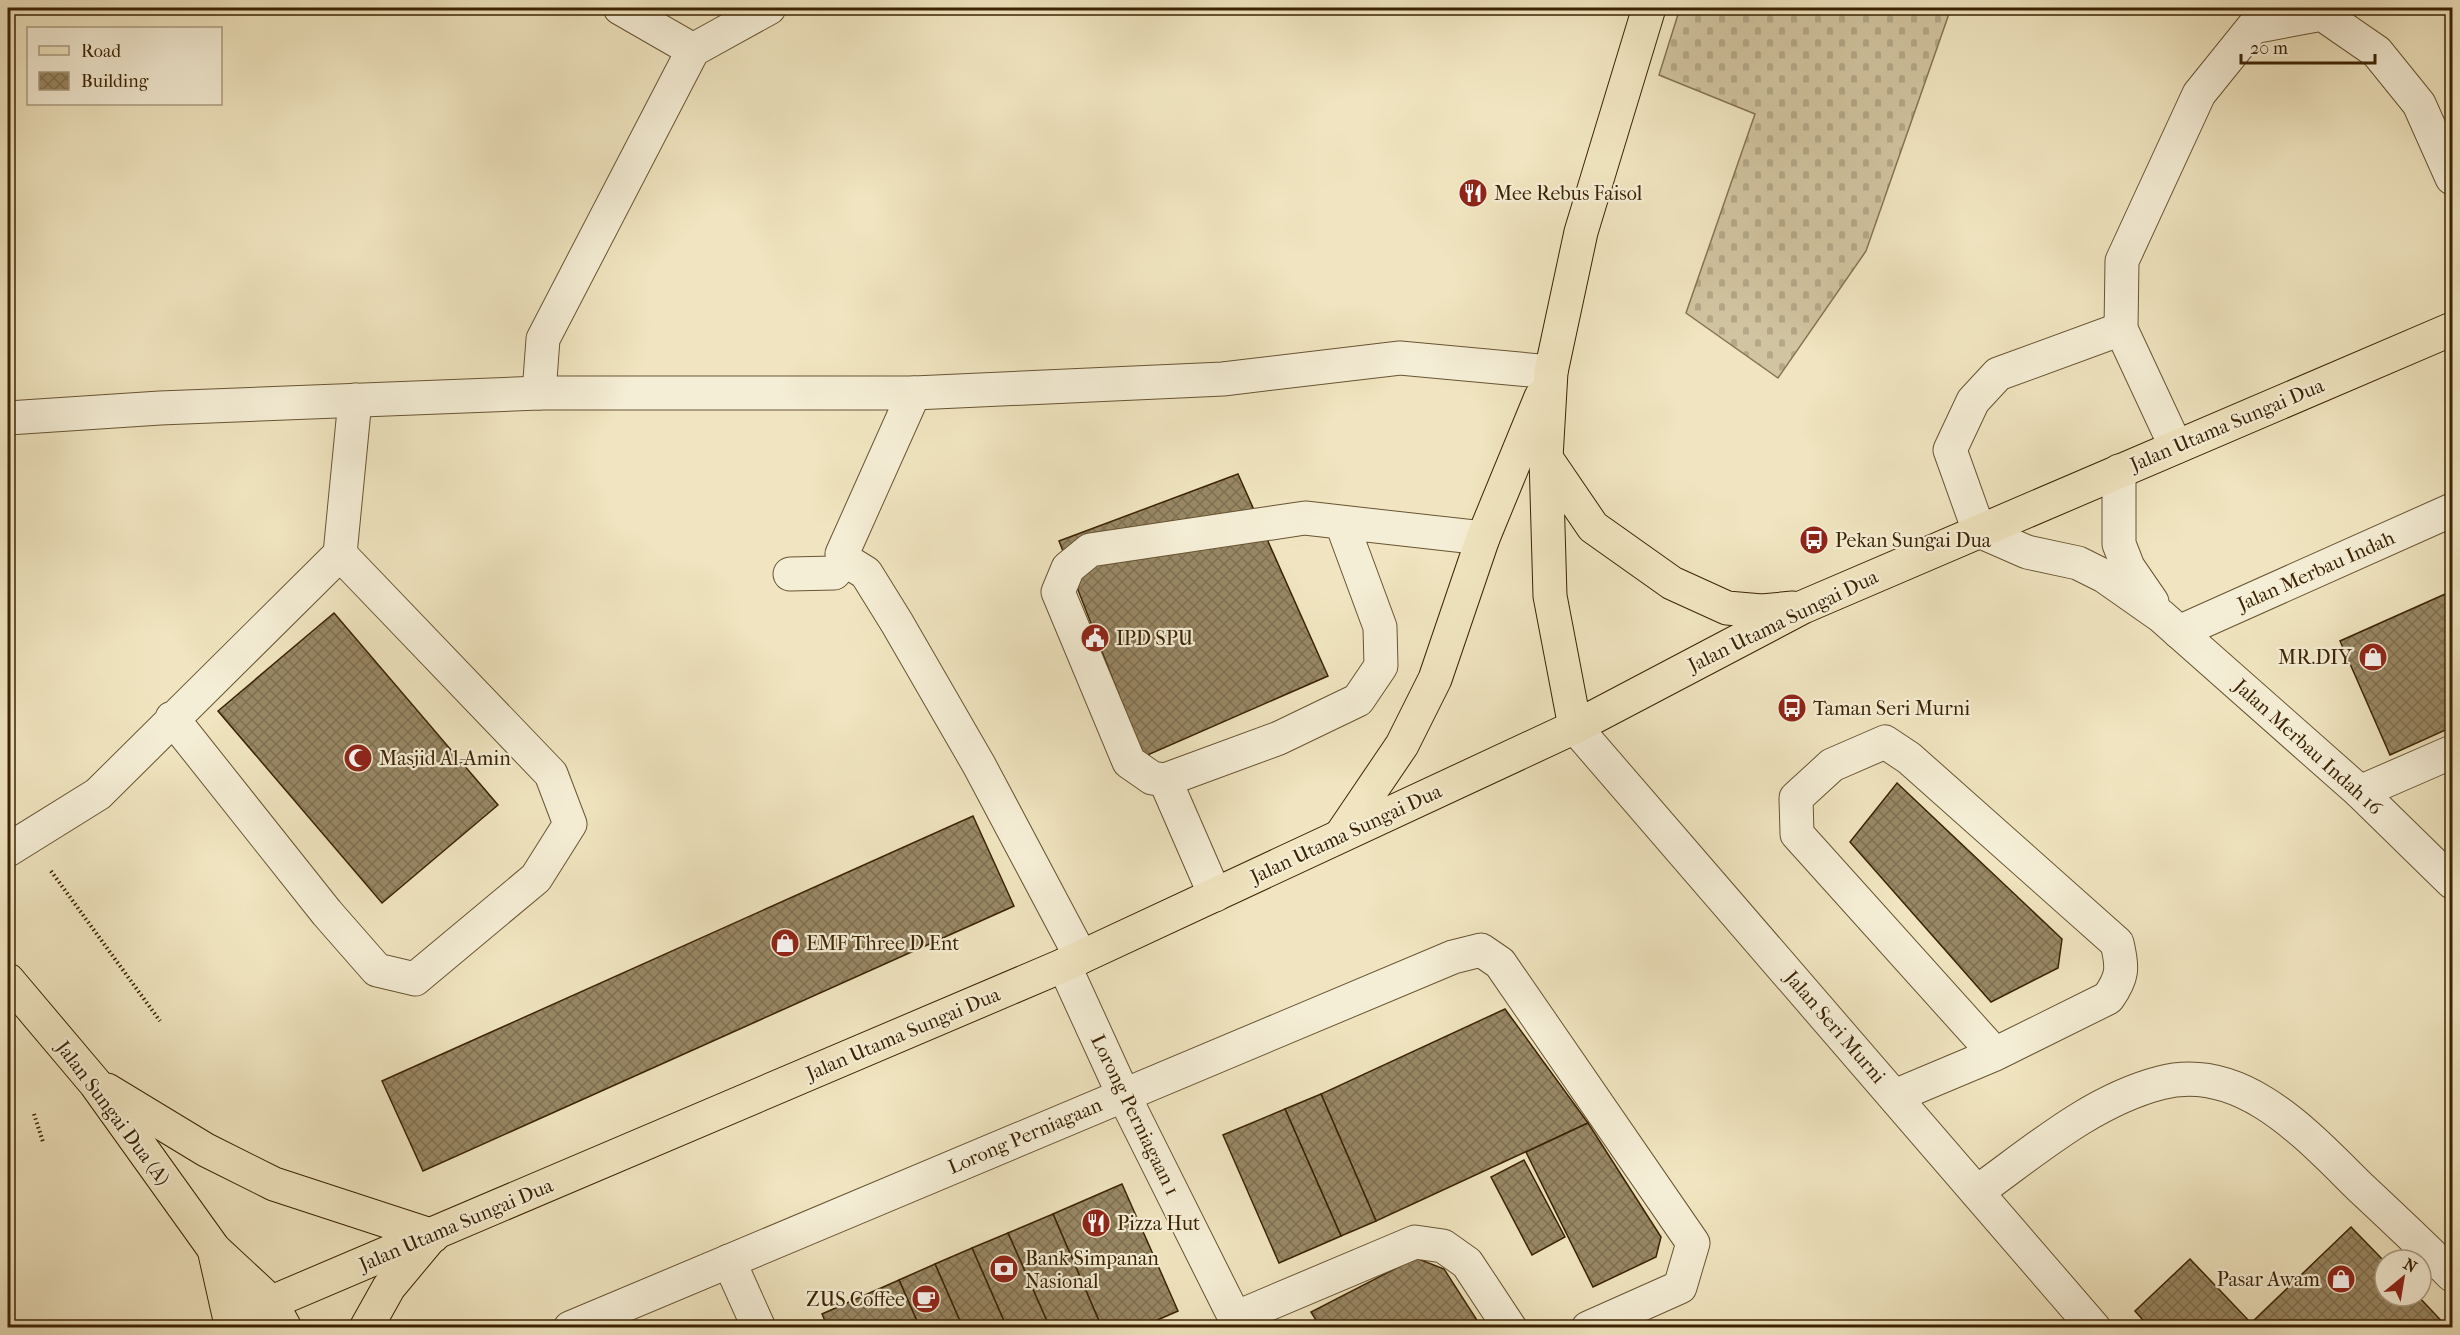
<svg xmlns="http://www.w3.org/2000/svg" width="2460" height="1335" font-family="'IM FELL French Canon',serif">
<style>
.cemetery{fill:url(#cemetery-stones);stroke:#867452;stroke-width:1.5}
.building{fill:url(#building-cross-hatch);stroke:#3b2303;stroke-width:1.5}
.lines{fill:none;stroke-linecap:round;stroke-linejoin:round}
.minor-casing{stroke:#685432;stroke-width:35}
.major-casing{stroke:#3b2303;stroke-width:35}
.path{stroke:#3b2303;stroke-width:4;stroke-dasharray:1.5 3;stroke-linecap:butt}
.minor{stroke:#f5eed6;stroke-width:33}
.major{stroke:#f0e5c0;stroke-width:33}
.labels{text-anchor:middle;dominant-baseline:central;stroke-width:4.5;stroke-linejoin:round;paint-order:stroke}
.poi-label{font-size:20px;fill:#3b2303;stroke:#f5eed6;text-anchor:start}
.street-label{font-size:20px;fill:#3b2303;stroke:#f5eed6}
</style>
<defs>
<pattern id="cemetery-stones" width="16" height="16" patternUnits="userSpaceOnUse" patternTransform="scale(1.5)"><rect width="16" height="16" fill="#d1c4a0"/><path d="M2 7V4a2 2 0 0 1 4 0v3zM10 15v-3a2 2 0 0 1 4 0v3z" fill="#b4a888"/></pattern>
<pattern id="building-cross-hatch" width="8" height="8" patternUnits="userSpaceOnUse" patternTransform="scale(1.5)"><rect width="8" height="8" fill="#998865"/><path d="M0 0l8 8M0 8l8-8" fill="none" stroke="#7e6f51"/></pattern>
</defs>
<rect width="100%" height="100%" fill="#f0e5c0"/>
<filter id="stains"><feTurbulence type="fractalNoise" baseFrequency=".00333" numOctaves="4"/><feColorMatrix values="0 0 0 0 .2 0 0 0 0 .09 0 0 0 0 .02 0 0 0 .5 -.17"/></filter>
<radialGradient id="worn" r=".72"><stop offset=".6" stop-color="#630" stop-opacity="0"/><stop offset="1" stop-color="#630" stop-opacity=".3"/></radialGradient>
<path class="cemetery" d="M 1680,8 L 1951,8 L 1866,251 L 1778,378 L 1686,313 L 1755,114 L 1659,75 Z"/>
<g class="building">
<path d="M 1238,474 L 1328,676 L 1143,757 L 1059,541 Z"/>
<path d="M 2452,591 L 2452,727 L 2390,755 L 2340,641 Z"/>
<path d="M 334,613 L 498,805 L 382,903 L 218,711 Z"/>
<path d="M 1897,783 L 2062,939 L 2058,968 L 1991,1002 L 1850,842 Z"/>
<path d="M 973,816 L 1014,906 L 423,1171 L 382,1081 Z"/>
<path d="M 1505,1009 L 1588,1123 L 1376,1221 L 1321,1094 Z"/>
<path d="M 1321,1094 L 1376,1221 L 1341,1236 L 1285,1109 Z"/>
<path d="M 1285,1109 L 1341,1236 L 1279,1263 L 1223,1135 Z"/>
<path d="M 1588,1123 L 1661,1237 L 1656,1257 L 1593,1287 L 1526,1152 Z"/>
<path d="M 1524,1160 L 1565,1237 L 1532,1255 L 1491,1177 Z"/>
<path d="M 1122,1184 L 1178,1311 L 1139,1328 L 1102,1328 L 1053,1214 Z"/>
<path d="M 1053,1214 L 1102,1328 L 1050,1328 L 1008,1233 Z"/>
<path d="M 2351,1227 L 2385,1262 L 2385,1296 L 2418,1296 L 2448,1328 L 2150,1328 L 2135,1311 L 2190,1259 L 2251,1323 Z"/>
<path d="M 1008,1233 L 1050,1328 L 1007,1328 L 972,1248 Z"/>
<path d="M 972,1248 L 1007,1328 L 963,1328 L 935,1264 Z"/>
<path d="M 1416,1258 L 1444,1269 L 1482,1328 L 1321,1328 L 1311,1312 Z"/>
<path d="M 935,1264 L 963,1328 L 920,1328 L 899,1280 Z"/>
<path d="M 899,1280 L 920,1328 L 828,1328 L 822,1314 Z"/>
</g>
<g class="lines">
<g class="minor-casing">
<g id="minor">
<path d="M 620,8 L 693,50"/>
<path d="M 2121,329 L 1998,374 L 1973,401 L 1950,450 L 1979,531 L 2027,552 L 2078,563 L 2104,576 L 2161,616 L 2360,792 L 2452,882"/>
<path d="M 539,393 L 543,339 L 693,50 L 769,8"/>
<path d="M 914,393 L 842,554 L 845,560 L 866,573 L 897,623 L 979,765 L 1081,957"/>
<path d="M 8,418 L 160,408 L 539,393 L 914,393 L 1223,379 L 1400,358 L 1551,372"/>
<path d="M 2176,447 L 2121,329 L 2122,261 L 2199,94 L 2253,27 L 2322,14 L 2377,52 L 2419,104 L 2452,178"/>
<path d="M 2119,471 L 2119,544 L 2128,567 L 2152,602"/>
<path d="M 1342,524 L 1380,627 L 1381,666 L 1358,700 L 1279,738 L 1165,780 L 1152,778 L 1129,762 L 1058,592 L 1068,568 L 1090,550 L 1305,518 L 1483,538"/>
<path d="M 340,554 L 355,400"/>
<path d="M 790,574 L 834,573 L 845,560"/>
<path d="M 2179,632 L 2452,510"/>
<path d="M 1575,727 L 2094,1328"/>
<path d="M 1165,780 L 1215,895"/>
<path d="M 2360,792 L 2452,752"/>
<path d="M 8,850 L 98,794 L 340,554 L 551,774 L 570,824 L 536,878 L 415,979 L 377,970 L 327,913 L 172,718"/>
<path d="M 1064,965 L 1123,1094 L 1240,1328"/>
<path d="M 1895,1096 L 1995,1054 L 1797,834 L 1796,798 L 1832,765 L 1885,742 L 1909,758 L 2117,943 C 2123,968 2123,977 2108,998 L 1995,1054"/>
<path d="M 1977,1192 C 2033,1152 2091,1101 2160,1083 C 2242,1061 2308,1136 2360,1187 C 2391,1216 2422,1245 2452,1275"/>
<path d="M 729,1261 L 759,1328"/>
<path d="M 1235,1318 L 1415,1242 L 1443,1246 L 1467,1263 L 1510,1328"/>
<path d="M 570,1328 L 1453,957 L 1481,950 L 1500,963 L 1693,1243 L 1680,1287 L 1588,1328"/>
</g>
</g>
<g class="major-casing">
<g id="major">
<path d="M 1546,458 L 1593,527 L 1672,583 L 1727,608 L 1762,611 L 1793,608"/>
<path d="M 1575,727 L 1550,596 L 1546,458 L 1551,372 L 1581,232 L 1649,8"/>
<path d="M 1341,835 L 1402,745 L 1435,679 L 1483,538 L 1541,397"/>
<path d="M 8,980 L 95,1083 L 214,1249 L 271,1302 L 285,1328"/>
<path d="M 107,1090 L 206,1150 L 274,1184 L 433,1236"/>
<path d="M 214,1249 L 230,1320 L 235,1328"/>
<path d="M 230,1320 L 1064,965 L 1575,727 L 1803,607 L 2452,329"/>
<path d="M 366,1328 L 389,1287 L 429,1239"/>
</g>
</g>
<g class="path">
<path d="M 51,871 L 160,1021"/>
<path d="M 34,1114 L 43,1142"/>
</g>
<use href="#minor" class="minor"/>
<use href="#major" class="major"/>
</g>
<defs>
<g id="restaurant-disc" transform="scale(1.5)"><circle r="9.5" fill="#8f2418" stroke="#f5eed6"/><path d="M-5-6h1v4h1v-4h1v4h1v-4h1v5L-1.5 .5V6h-2V.5L-5-1ZM5-6V6H3V1.5H1.5Q1.5-4 5-6Z" fill="#fff"/></g>
<g id="bus-disc" transform="scale(1.5)"><circle r="9.5" fill="#8f2418" stroke="#f5eed6"/><path d="M-5-6H5V4H4V6H2V4H-2V6H-4V4H-5ZM-3.5-4V0h7V-4ZM-3.5 1.2v1.5H-2V1.2ZM2 1.2v1.5H3.5V1.2Z" fill="#fff"/></g>
<g id="civic-disc" transform="scale(1.5)"><circle r="9.5" fill="#8f2418" stroke="#f5eed6"/><path d="M-.6-6.5H3V-4.5H.6V-3L4-1V1h2V6H-6V1h2V-1L-.6-3ZM-1.2 2.5V6h2.4V2.5Z" fill="#fff"/></g>
<g id="shop-disc" transform="scale(1.5)"><circle r="9.5" fill="#8f2418" stroke="#f5eed6"/><path d="M-5-2.5h2.3a2.7 3.5 0 0 1 5.4 0H5L5.5 6h-11ZM-1.5-2.5h3a1.5 2.3 0 0 0-3 0Z" fill="#fff"/></g>
<g id="mosque-disc" transform="scale(1.5)"><circle r="9.5" fill="#8f2418" stroke="#f5eed6"/><path d="M3.5-4.9A6 6 0 1 0 3.5 4.9A5 5 0 1 1 3.5-4.9Z" fill="#fff"/></g>
<g id="bank-disc" transform="scale(1.5)"><circle r="9.5" fill="#8f2418" stroke="#f5eed6"/><path d="M-6-4H6V4H-6ZM0-2.3a2.3 2.3 0 1 0 0 4.6a2.3 2.3 0 1 0 0-4.6Z" fill="#fff"/></g>
<g id="cafe-disc" transform="scale(1.5)"><circle r="9.5" fill="#8f2418" stroke="#f5eed6"/><path d="M-5.5-4.5H6V0H3Q3 3.5 0 3.5H-2.5Q-5.5 3.5-5.5 0ZM3-3.2v2h1.7v-2ZM-6 4.5H4V6H-6Z" fill="#fff"/></g>
</defs>
<g fill-rule="evenodd">
<use href="#restaurant-disc" x="1473" y="193"/>
<use href="#bus-disc" x="1814" y="540"/>
<use href="#civic-disc" x="1095" y="638"/>
<use href="#shop-disc" x="2373" y="657"/>
<use href="#bus-disc" x="1792" y="708"/>
<use href="#mosque-disc" x="358" y="758"/>
<use href="#shop-disc" x="785" y="943"/>
<use href="#restaurant-disc" x="1096" y="1223"/>
<use href="#bank-disc" x="1004" y="1269"/>
<use href="#shop-disc" x="2341" y="1279"/>
<use href="#cafe-disc" x="926" y="1299"/>
</g>
<g class="labels">
<g class="poi-label">
<text x="1494" y="193">Mee Rebus Faisol</text>
<text x="1835" y="540">Pekan Sungai Dua</text>
<text x="1116" y="638">IPD SPU</text>
<text x="2352" y="657" text-anchor="end">MR.DIY</text>
<text x="1813" y="708">Taman Seri Murni</text>
<text x="379" y="758">Masjid Al-Amin</text>
<text x="806" y="943">EMF Three D Ent</text>
<text x="1117" y="1223">Pizza Hut</text>
<text x="1025" y="1258">Bank Simpanan<tspan x="1025" dy="23">Nasional</tspan></text>
<text x="2320" y="1279" text-anchor="end">Pasar Awam</text>
<text x="905" y="1299" text-anchor="end">ZUS Coffee</text>
</g>
<g class="street-label">
<text transform="translate(2227 425) rotate(-23)">Jalan Utama Sungai Dua</text>
<text transform="translate(2316 571) rotate(-24)">Jalan Merbau Indah</text>
<text transform="translate(1783 621) rotate(-26)">Jalan Utama Sungai Dua</text>
<text transform="translate(2308 747) rotate(42)">Jalan Merbau Indah 16</text>
<text transform="translate(1346 834) rotate(-25)">Jalan Utama Sungai Dua</text>
<text transform="translate(1835 1027) rotate(49)">Jalan Seri Murni</text>
<text transform="translate(903 1034) rotate(-23)">Jalan Utama Sungai Dua</text>
<text transform="translate(113 1113) rotate(53)">Jalan Sungai Dua (A)</text>
<text transform="translate(1135 1115) rotate(64)">Lorong Perniagaan 1</text>
<text transform="translate(1025 1136) rotate(-23)">Lorong Perniagaan</text>
<text transform="translate(456 1225) rotate(-23)">Jalan Utama Sungai Dua</text>
</g>
</g>
<rect width="2460" height="1335" fill="none" stroke="#f0e5c0" stroke-width="30"/>
<rect x="9" y="9" width="2442" height="1317" fill="none" stroke="#3b2303" stroke-width="3"/>
<rect x="15" y="15" width="2430" height="1305" fill="none" stroke="#3b2303" stroke-width="1.5"/>
<rect x="27" y="27" width="195" height="78" fill="#f5eed6" stroke="#ab9d82" stroke-width="1.5"/>
<rect x="39" y="46" width="30" height="9" fill="#f0e5c0" stroke="#ab9d82" stroke-width="1.5"/>
<text x="81" y="57" font-size="18" fill="#3b2303">Road</text>
<rect x="39" y="72" width="30" height="18" fill="url(#building-cross-hatch)" stroke="#ab9d82" stroke-width="1.5"/>
<text x="81" y="87" font-size="18" fill="#3b2303">Building</text>
<g transform="translate(2403 1278) rotate(30)"><circle r="28" fill="#f5eed6" stroke="#ab9d82" stroke-width="1.5"/>
<path d="M0-4.5L10 22L0 15L-10 22Z" fill="#8f2418"/>
<text y="-9" font-size="16" font-weight="bold" text-anchor="middle" fill="#3b2303">N</text>
</g>
<path d="M2241 54v9h134v-9" fill="none" stroke="#3b2303" stroke-width="3"/>
<text x="2250" y="54" font-size="18" fill="#3b2303" stroke="#f5eed6" stroke-width="4.5" paint-order="stroke">20 m</text>
<rect width="100%" height="100%" filter="url(#stains)"/>
<rect width="100%" height="100%" fill="url(#worn)"/>
</svg>
